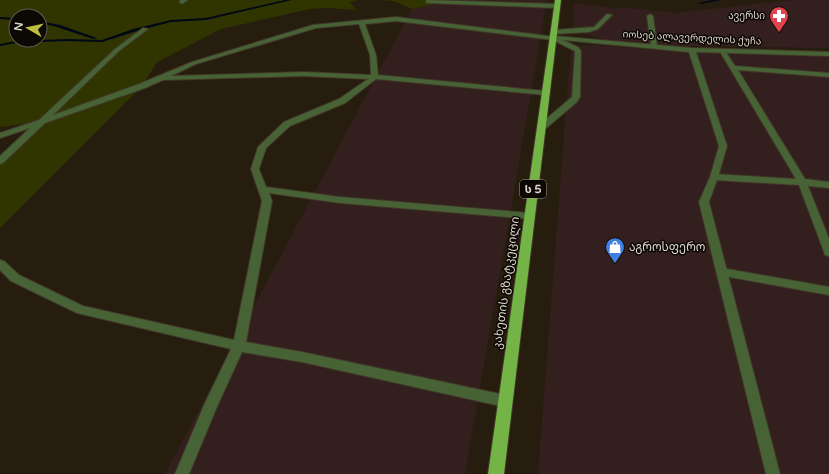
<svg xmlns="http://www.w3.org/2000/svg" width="829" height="474" font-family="'Varela Round','Noto Sans Georgian',sans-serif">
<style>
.industrial{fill:#33201e}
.green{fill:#303500;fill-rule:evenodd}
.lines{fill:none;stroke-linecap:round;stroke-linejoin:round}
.stream{fill:#000717;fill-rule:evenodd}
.service-casing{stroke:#413729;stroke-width:2}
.minor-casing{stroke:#413729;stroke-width:2}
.trunk-casing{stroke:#413729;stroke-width:2}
.service{fill:#476335;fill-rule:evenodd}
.minor{fill:#476335;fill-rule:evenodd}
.trunk{fill:#74b446;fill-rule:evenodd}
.labels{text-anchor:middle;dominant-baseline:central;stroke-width:3;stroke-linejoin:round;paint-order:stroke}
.far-poi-label{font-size:10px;fill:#dfd8ce;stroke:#0c0803;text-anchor:end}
.far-street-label{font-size:10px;fill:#dfd8ce;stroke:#0c0803}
.shield{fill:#0c0803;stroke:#a09a91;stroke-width:1}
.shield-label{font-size:11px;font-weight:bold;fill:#dfd8ce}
.poi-label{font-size:12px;fill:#dfd8ce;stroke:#0c0803;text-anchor:start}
.street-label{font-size:12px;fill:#dfd8ce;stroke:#0c0803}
</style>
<rect width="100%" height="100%" fill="#271d0e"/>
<g class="industrial">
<path d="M 447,0 L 547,0 L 465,474 L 165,474 L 412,9 L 450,1 Z"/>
<path d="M 794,0 L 829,0 L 829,48 L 684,46 L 604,40 L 576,31 L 573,27 L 574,3 L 620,9 L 621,7 L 675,13 Z"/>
<path d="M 593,45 L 686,52 L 829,57 L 829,474 L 538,474 L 571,46 Z"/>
</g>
<g class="green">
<path d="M 0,0 L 358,0 L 350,2 L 356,10 L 329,8 L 310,9 L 221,29 L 157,62 L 142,86 L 0,228 L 0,161 L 41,122 L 0,127 ZM 16,16 L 40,16 L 40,40 L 16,40 Z"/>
<path d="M 376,0 L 447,0 L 451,1 L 412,9 L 394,1 Z"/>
</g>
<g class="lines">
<g class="stream">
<path d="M 285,0 L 292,0 L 206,20 L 171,22 L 137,31 L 102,42 L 66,41 L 16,43 L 0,46 L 0,44 L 16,41 L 66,39 L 102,40 L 133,29 L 171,20 L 206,18 Z"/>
<path d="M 712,0 L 721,0 L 701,4 L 699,3 Z"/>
<path d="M 0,17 L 16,18 L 16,20 L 0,19 Z"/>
<path d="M 40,21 L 60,25 L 97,38 L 93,39 L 57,27 L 40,23 Z"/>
</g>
<g class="service-casing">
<g id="service">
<path d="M 181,0 L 188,0 L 182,4 L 179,2 Z"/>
<path d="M 426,0 L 557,4 L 560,6 L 557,8 L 428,3 L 426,2 Z"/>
<path d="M 607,14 L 612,15 L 598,29 L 589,32 L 554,34 L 551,32 L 554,30 L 594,27 Z"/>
<path d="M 650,14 L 653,16 L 657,46 L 654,48 L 651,46 L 647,16 Z"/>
<path d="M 396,17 L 556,37 L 578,47 L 581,51 L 580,97 L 577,102 L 545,129 L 539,129 L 539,125 L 572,97 L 575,51 L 553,40 L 396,21 L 365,24 L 376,55 L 378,75 L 546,91 L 550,93 L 546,95 L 376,79 L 345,103 L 290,126 L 266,148 L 259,169 L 266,187 L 340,197 L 530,213 L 535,216 L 530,219 L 340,203 L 269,193 L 272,201 L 246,342 L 302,352 L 505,395 L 510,397 L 512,401 L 510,405 L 505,407 L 302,362 L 242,352 L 216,409 L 189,474 L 175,474 L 205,403 L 231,349 L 77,313 L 11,281 L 0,270 L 0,260 L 4,261 L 19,275 L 83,306 L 234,340 L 262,201 L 251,169 L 258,147 L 284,122 L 339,99 L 368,79 L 304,76 L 163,80 L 145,88 L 45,123 L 3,163 L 0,164 L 0,156 L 30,128 L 0,138 L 0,133 L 39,120 L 115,49 L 143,28 L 148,29 L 119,51 L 53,115 L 139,84 L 192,62 L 313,25 ZM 359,24 L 370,55 L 371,75 L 304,72 L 171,76 L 196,64 L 316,28 Z"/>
<path d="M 720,49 L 724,49 L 735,66 L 829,73 L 829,77 L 738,70 L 805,179 L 829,182 L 829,188 L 808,186 L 829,239 L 829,256 L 825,255 L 824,252 L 799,185 L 714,180 L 710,177 L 714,174 L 796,179 L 719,50 Z"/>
<path d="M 722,268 L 829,287 L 829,295 L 718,275 L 717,272 L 718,269 Z"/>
</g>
</g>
<g class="minor-casing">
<path id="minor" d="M 554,36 L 692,48 L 829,52 L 829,56 L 696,52 L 727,146 L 718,177 L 709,202 L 780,474 L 766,474 L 699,202 L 710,177 L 719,146 L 689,52 L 552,39 L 551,38 Z"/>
</g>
<g class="trunk-casing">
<path id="trunk" d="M 555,0 L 561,0 L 504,474 L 488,474 Z"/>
</g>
<use href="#service" class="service"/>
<use href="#minor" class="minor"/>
<use href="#trunk" class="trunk"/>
</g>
<defs>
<g id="pharmacy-pin" transform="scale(1)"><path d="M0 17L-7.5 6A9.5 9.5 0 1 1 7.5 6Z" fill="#e0444e" stroke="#0c0803"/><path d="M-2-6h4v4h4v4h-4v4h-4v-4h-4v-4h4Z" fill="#fff"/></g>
<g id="shop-pin" transform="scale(1)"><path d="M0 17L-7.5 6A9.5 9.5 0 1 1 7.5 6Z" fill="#3f7fe0" stroke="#0c0803"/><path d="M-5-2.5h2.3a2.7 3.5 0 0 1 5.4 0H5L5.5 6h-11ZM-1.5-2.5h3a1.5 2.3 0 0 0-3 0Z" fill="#fff"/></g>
</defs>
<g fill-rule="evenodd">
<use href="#pharmacy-pin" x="779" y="16"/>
<use href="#shop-pin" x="615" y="247"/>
</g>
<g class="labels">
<g class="far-poi-label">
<text x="765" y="16">ავერსი</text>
</g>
<g class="far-street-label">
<text transform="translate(692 38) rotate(3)">იოსებ ალავერდელის ქუჩა</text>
</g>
<rect class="shield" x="520" y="180" width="26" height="18" rx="3"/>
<g class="shield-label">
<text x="533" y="189">ს 5</text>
</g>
<g class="poi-label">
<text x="629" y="247">აგროსფერო</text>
</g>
<g class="street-label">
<text transform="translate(506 283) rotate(-82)">კახეთის გზატკეცილი</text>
</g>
</g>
<g transform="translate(28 28) rotate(279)"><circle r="19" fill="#0c0803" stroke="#605b54"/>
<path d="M0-3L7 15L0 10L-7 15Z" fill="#bfbe41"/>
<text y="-6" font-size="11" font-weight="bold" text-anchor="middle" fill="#dfd8ce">N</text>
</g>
</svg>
